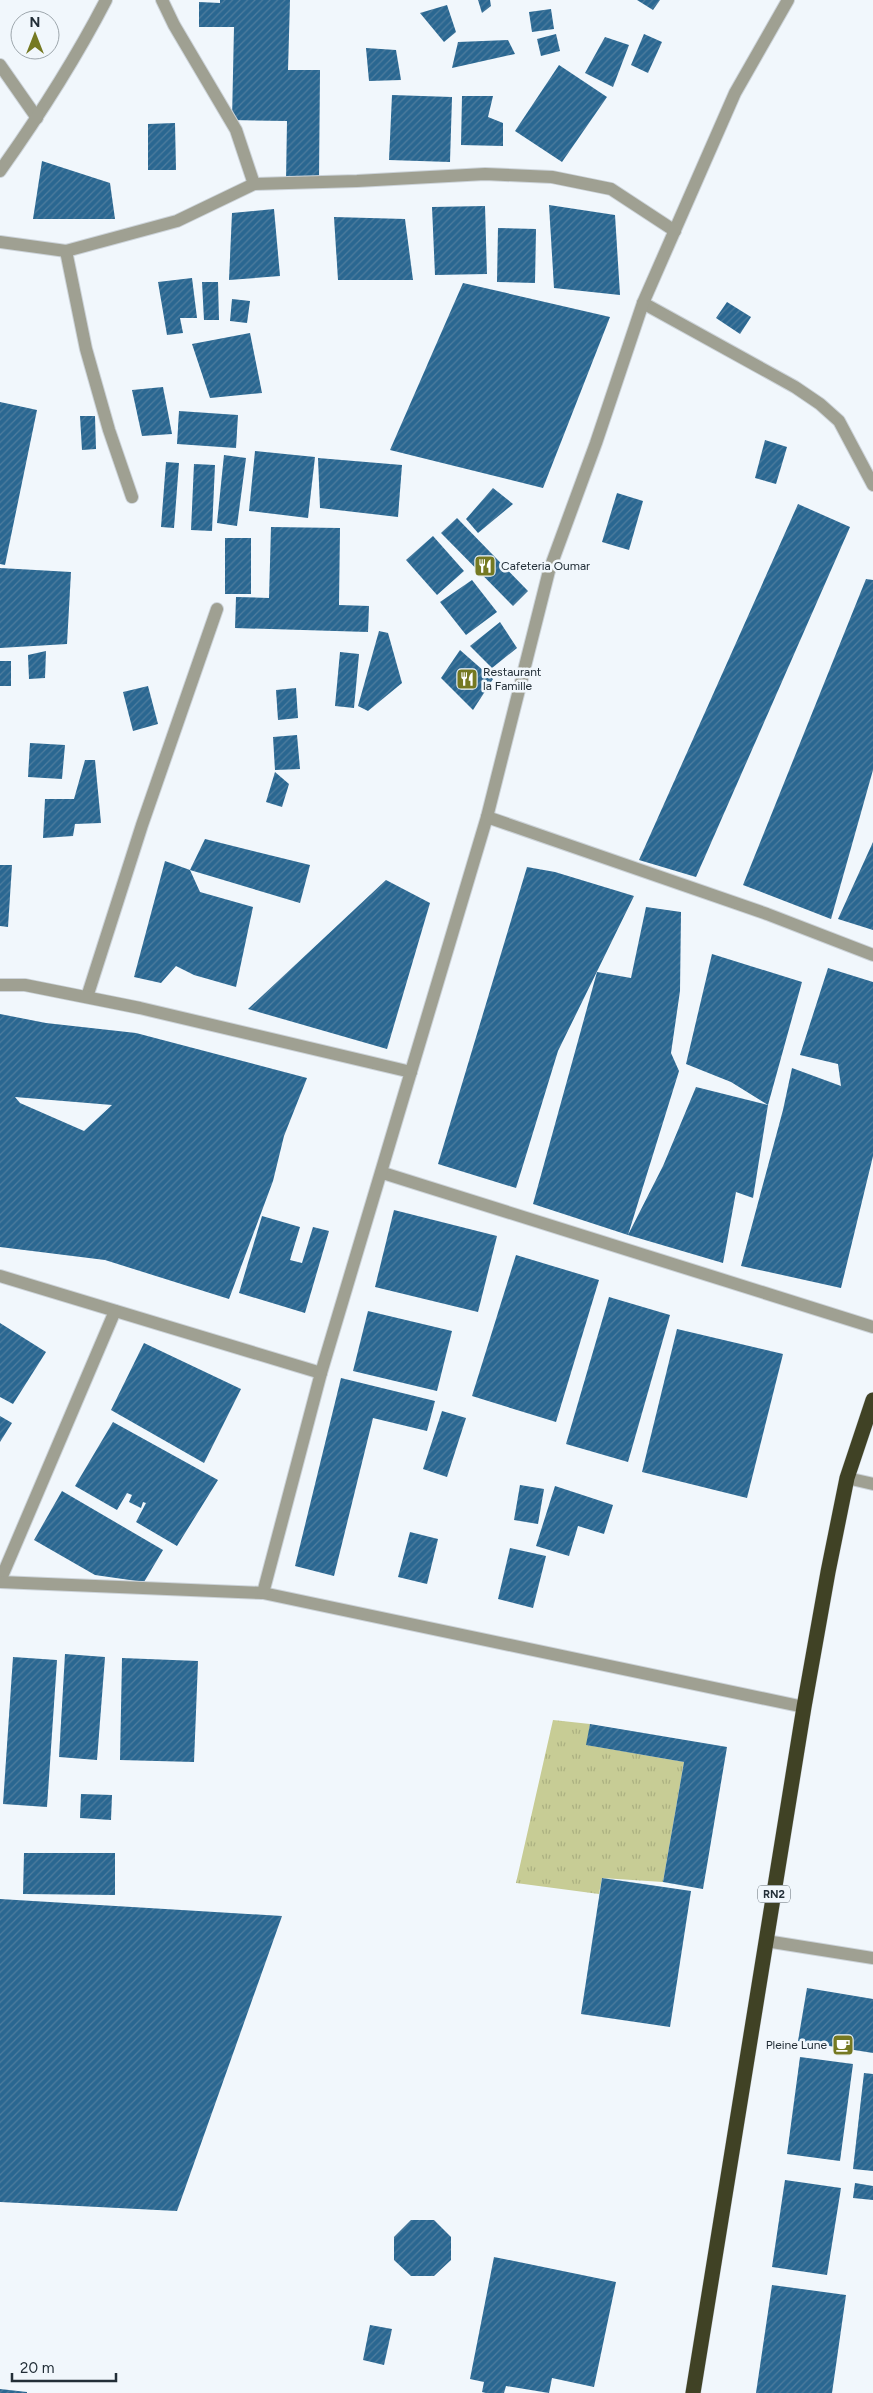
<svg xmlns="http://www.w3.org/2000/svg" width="873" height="2393" font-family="Figtree,sans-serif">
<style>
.grass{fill:url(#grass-tufts)}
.building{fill:url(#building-hatch);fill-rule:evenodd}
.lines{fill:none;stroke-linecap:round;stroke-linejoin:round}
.lane-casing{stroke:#ccd3d9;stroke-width:14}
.street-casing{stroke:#ccd3d9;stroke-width:14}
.highway-casing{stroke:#ccd3d9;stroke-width:16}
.lane{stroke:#9fa092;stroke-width:12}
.street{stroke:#9fa092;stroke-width:12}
.highway{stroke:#404225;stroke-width:15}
.labels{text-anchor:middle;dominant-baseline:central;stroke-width:5;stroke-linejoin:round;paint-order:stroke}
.shield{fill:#f1f7fc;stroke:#606a72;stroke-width:1}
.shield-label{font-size:11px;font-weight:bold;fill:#222e37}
.poi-label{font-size:12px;fill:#222e37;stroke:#f1f7fc;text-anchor:start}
</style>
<defs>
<pattern id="grass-tufts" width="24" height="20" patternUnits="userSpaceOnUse" patternTransform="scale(1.25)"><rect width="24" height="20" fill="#c7cc95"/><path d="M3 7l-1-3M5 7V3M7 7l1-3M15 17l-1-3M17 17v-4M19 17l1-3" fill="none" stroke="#abb081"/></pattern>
<pattern id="building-hatch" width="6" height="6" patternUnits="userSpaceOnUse" patternTransform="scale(1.25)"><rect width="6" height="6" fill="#2a6791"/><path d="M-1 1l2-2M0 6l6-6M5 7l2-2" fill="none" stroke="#4f7d9e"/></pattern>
</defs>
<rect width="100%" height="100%" fill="#f1f7fc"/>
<path class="grass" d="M 553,1720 L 590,1724 L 587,1745 L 684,1762 L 663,1882 L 602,1878 L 599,1894 L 516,1883 Z"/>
<g class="building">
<path d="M 220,0 L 290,0 L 288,70 L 320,70 L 319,181 L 286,181 L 287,121 L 232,120 L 234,27 L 199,27 L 199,2 L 220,3 Z"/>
<path d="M 478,0 L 490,0 L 491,6 L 482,13 Z"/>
<path d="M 637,0 L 660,0 L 653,10 Z"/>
<path d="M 447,5 L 456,32 L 444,42 L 420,13 Z"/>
<path d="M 551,9 L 554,29 L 532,32 L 529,12 Z"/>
<path d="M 556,34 L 560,51 L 541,56 L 537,39 Z"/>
<path d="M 644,34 L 662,42 L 648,73 L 631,65 Z"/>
<path d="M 605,37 L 629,45 L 613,87 L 585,73 Z"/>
<path d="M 508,40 L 515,54 L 452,68 L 458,42 Z"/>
<path d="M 366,48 L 396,50 L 401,80 L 369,81 Z"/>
<path d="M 559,65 L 607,97 L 562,162 L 515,131 Z"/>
<path d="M 392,95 L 452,97 L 450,162 L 389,160 Z"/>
<path d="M 462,96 L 493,96 L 488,117 L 503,123 L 503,146 L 461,145 Z"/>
<path d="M 175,123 L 176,170 L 148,170 L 148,124 Z"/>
<path d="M 42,161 L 110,183 L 115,219 L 33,219 Z"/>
<path d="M 549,205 L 615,215 L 620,295 L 554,288 Z"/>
<path d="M 485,206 L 487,274 L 435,275 L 432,207 Z"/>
<path d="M 274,209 L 280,276 L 229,280 L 232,213 Z"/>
<path d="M 334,217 L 405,219 L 413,280 L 338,280 Z"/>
<path d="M 498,228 L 536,229 L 535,283 L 497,282 Z"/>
<path d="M 192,278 L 197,318 L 180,318 L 183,333 L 167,335 L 158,282 Z"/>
<path d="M 202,282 L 218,282 L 219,320 L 204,320 Z"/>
<path d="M 463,283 L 610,317 L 543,488 L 390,450 Z"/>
<path d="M 232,299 L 250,301 L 247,323 L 230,321 Z"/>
<path d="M 727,302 L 751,317 L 740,334 L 716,318 Z"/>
<path d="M 250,333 L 262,393 L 210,398 L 192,344 Z"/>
<path d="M 163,387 L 172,434 L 142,436 L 132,390 Z"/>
<path d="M 0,402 L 37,410 L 5,565 L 0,564 Z"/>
<path d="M 179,411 L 238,415 L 236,448 L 177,444 Z"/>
<path d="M 80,416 L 95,416 L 96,449 L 82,450 Z"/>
<path d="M 765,440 L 787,447 L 776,484 L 755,478 Z"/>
<path d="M 255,451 L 315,457 L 308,518 L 249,511 Z"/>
<path d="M 224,455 L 246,458 L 237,526 L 217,523 Z"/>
<path d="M 318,458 L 402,465 L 398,517 L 320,508 Z"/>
<path d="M 166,462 L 179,463 L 174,528 L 161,527 Z"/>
<path d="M 194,464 L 215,465 L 212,531 L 191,530 Z"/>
<path d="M 493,488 L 513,504 L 478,533 L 466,519 Z"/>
<path d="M 617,493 L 643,501 L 629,550 L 602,542 Z"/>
<path d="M 798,504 L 850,527 L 696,877 L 639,860 Z"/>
<path d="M 457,518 L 528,591 L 513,606 L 441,533 Z"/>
<path d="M 271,527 L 340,528 L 339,605 L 369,606 L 368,632 L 235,628 L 236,597 L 269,598 Z"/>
<path d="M 433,536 L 464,571 L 437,595 L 406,560 Z"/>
<rect x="225" y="538" width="26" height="56"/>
<path d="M 0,568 L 71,572 L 67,644 L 0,648 Z"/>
<path d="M 866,579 L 873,580 L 873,770 L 831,919 L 743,885 Z"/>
<path d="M 472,580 L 497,612 L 466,635 L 440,602 Z"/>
<path d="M 500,622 L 517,648 L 492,668 L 470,646 Z"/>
<path d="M 379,631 L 388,633 L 402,683 L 368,711 L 358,706 Z"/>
<path d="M 460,650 L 493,679 L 473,710 L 441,678 Z"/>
<path d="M 46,651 L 45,678 L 29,679 L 28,655 Z"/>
<path d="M 340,652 L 359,654 L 354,708 L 335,706 Z"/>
<rect x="0" y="661" width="11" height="25"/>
<path d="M 148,686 L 158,724 L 133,731 L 123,692 Z"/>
<path d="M 296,688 L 298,718 L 278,720 L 276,690 Z"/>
<path d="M 297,735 L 300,769 L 275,770 L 273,737 Z"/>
<path d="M 30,743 L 65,745 L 62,779 L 28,777 Z"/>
<path d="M 85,760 L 95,760 L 101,823 L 75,824 L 73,836 L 43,838 L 45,799 L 74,799 Z"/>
<path d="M 275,772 L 289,784 L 282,807 L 266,802 Z"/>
<path d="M 205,839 L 310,865 L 300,903 L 190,870 Z"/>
<path d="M 873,842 L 873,930 L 838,919 Z"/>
<path d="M 165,861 L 190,870 L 200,892 L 253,907 L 236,987 L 194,975 L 176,966 L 161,983 L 134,977 Z"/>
<path d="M 0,865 L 12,865 L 8,927 L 0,926 Z"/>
<path d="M 527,867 L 555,872 L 634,896 L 558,1051 L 516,1188 L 438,1164 Z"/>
<path d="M 386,880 L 430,903 L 387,1049 L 248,1009 Z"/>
<path d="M 646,907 L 681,912 L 680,991 L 671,1053 L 679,1071 L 628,1235 L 663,1166 L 696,1087 L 768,1105 L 753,1198 L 736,1192 L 723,1263 L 628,1235 L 533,1204 L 597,972 L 631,978 Z"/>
<path d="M 712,954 L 802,982 L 768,1105 L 731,1082 L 686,1064 Z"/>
<path d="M 828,968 L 873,982 L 873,1156 L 841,1288 L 741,1266 L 783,1110 L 792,1068 L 841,1086 L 838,1064 L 800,1055 Z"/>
<path d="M 0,1014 L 46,1023 L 136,1033 L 307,1078 L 284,1136 L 273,1181 L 229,1299 L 105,1260 L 0,1247 ZM 15,1097 L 112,1105 L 84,1131 L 20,1103 Z"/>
<path d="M 394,1210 L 497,1236 L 478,1312 L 375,1287 Z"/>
<path d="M 262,1216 L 300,1227 L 290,1260 L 302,1263 L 313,1227 L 329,1231 L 305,1313 L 239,1293 Z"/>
<path d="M 516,1255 L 599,1280 L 556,1422 L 472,1396 Z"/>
<path d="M 609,1297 L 670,1315 L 628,1462 L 566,1444 Z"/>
<path d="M 368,1311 L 452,1331 L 437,1391 L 353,1371 Z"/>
<path d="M 0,1323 L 46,1352 L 13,1404 L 0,1397 Z"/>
<path d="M 677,1329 L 783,1354 L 747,1498 L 642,1472 Z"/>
<path d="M 144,1343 L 241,1389 L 204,1463 L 111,1410 Z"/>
<path d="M 341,1378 L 435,1401 L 427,1431 L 373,1418 L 334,1576 L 295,1566 Z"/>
<path d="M 442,1411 L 466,1418 L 447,1477 L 423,1469 Z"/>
<path d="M 0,1416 L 12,1423 L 0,1442 Z"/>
<path d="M 113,1422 L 218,1480 L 177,1546 L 136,1522 L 146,1503 L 143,1502 L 141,1508 L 129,1502 L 132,1495 L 127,1493 L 117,1510 L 75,1486 Z"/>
<path d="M 520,1485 L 544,1489 L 538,1524 L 514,1520 Z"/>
<path d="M 555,1486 L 613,1505 L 604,1534 L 578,1526 L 569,1556 L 536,1546 Z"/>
<path d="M 62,1491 L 163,1550 L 144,1582 L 95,1575 L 34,1540 Z"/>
<path d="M 410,1532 L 438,1539 L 427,1584 L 398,1577 Z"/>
<path d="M 510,1548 L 546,1556 L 533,1608 L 498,1599 Z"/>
<path d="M 65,1654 L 105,1657 L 97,1760 L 59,1757 Z"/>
<path d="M 13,1657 L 57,1660 L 47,1807 L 3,1804 Z"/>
<path d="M 122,1658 L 198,1661 L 194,1762 L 120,1760 Z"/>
<path d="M 590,1724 L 727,1747 L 703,1889 L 663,1882 L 684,1762 L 586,1745 Z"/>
<path d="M 81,1794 L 112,1795 L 111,1820 L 80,1818 Z"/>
<path d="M 24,1853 L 115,1853 L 115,1895 L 23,1894 Z"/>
<path d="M 602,1878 L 691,1891 L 670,2027 L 581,2014 Z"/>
<path d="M 0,1899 L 282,1916 L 177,2211 L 0,2202 Z"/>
<path d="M 807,1988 L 873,1999 L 873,2053 L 798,2041 Z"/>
<path d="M 800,2057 L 853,2064 L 840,2161 L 787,2154 Z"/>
<path d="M 864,2073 L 873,2074 L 873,2171 L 853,2169 Z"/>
<path d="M 785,2180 L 841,2188 L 827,2275 L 772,2267 Z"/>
<path d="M 855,2183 L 873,2186 L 873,2200 L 853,2198 Z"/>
<path d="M 411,2220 L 434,2220 L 451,2237 L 451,2260 L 434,2276 L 411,2276 L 394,2260 L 394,2237 Z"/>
<path d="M 494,2257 L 616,2282 L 594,2387 L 552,2378 L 549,2393 L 506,2386 L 504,2393 L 486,2393 L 482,2392 L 484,2382 L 470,2379 Z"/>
<path d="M 772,2285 L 846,2295 L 832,2393 L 756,2393 Z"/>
<path d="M 370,2325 L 392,2329 L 384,2365 L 363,2360 Z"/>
<path d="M 0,2389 L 27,2392 L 27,2393 L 0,2393 Z"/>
</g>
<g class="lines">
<g class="lane-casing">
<g id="lane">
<path d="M 66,251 L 86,349 L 109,430 L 132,497"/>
<path d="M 87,997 L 142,825 L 217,609"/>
<path d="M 847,1478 L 873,1484"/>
<path d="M 766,1941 L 873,1958"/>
</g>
</g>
<g class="street-casing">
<g id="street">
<path d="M 162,0 L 174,25 L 236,130 L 254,184"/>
<path d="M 0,65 L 37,118"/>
<path d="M 0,171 C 39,116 75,60 106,0"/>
<path d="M 0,242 L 66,251 L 177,221 L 254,184 L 357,181 L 485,174 L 552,177 L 611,189 L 675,231"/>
<path d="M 643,303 L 795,387 L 820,404 L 839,421 L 873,485"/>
<path d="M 487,817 L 767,914 L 873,955"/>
<path d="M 0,985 L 25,985 L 140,1008 L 411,1072"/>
<path d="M 383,1173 L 873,1327"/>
<path d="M 0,1276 L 321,1373"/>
<path d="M 0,1581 L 115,1311"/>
<path d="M 0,1582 L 263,1593 L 804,1707"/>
<path d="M 263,1593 L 321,1373 L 487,817 L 549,571 L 596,443 L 643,303 L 735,93 L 788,0"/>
</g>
</g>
<g class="highway-casing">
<path id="highway" d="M 693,2393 L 804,1707 L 828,1572 L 847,1478 L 873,1400"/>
</g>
<use href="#lane" class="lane"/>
<use href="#street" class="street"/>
<use href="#highway" class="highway"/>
</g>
<defs>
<g id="restaurant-square" transform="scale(1.125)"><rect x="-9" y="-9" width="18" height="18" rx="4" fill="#757922" stroke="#f1f7fc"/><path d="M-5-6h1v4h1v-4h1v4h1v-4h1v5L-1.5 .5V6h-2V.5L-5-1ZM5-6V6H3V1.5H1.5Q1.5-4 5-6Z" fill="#fff"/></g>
<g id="cafe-square" transform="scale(1.125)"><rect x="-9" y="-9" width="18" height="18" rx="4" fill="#757922" stroke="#f1f7fc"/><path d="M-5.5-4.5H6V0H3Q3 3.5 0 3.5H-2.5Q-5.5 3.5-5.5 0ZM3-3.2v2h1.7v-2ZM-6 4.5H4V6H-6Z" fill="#fff"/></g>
</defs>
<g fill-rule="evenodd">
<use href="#restaurant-square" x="485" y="566"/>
<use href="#restaurant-square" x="467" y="679"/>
<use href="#cafe-square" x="843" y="2045"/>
</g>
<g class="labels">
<rect class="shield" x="758" y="1885.5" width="32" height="17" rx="4"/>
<g class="shield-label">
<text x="774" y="1894">RN2</text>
</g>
<g class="poi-label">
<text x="501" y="566">Cafeteria Oumar</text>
<text x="483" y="672">Restaurant<tspan x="483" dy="14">la Famille</tspan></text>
<text x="827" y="2045" text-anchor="end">Pleine Lune</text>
</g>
</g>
<g transform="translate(35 35)"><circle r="24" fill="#f1f7fc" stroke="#9ea7ad"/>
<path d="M0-4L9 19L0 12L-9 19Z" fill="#757922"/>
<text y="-8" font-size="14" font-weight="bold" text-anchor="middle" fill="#222e37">N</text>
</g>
<path d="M12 2373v8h104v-8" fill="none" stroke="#222e37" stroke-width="2.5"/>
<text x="20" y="2373" font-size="15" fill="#222e37" stroke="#f1f7fc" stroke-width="4" paint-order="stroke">20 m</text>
</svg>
